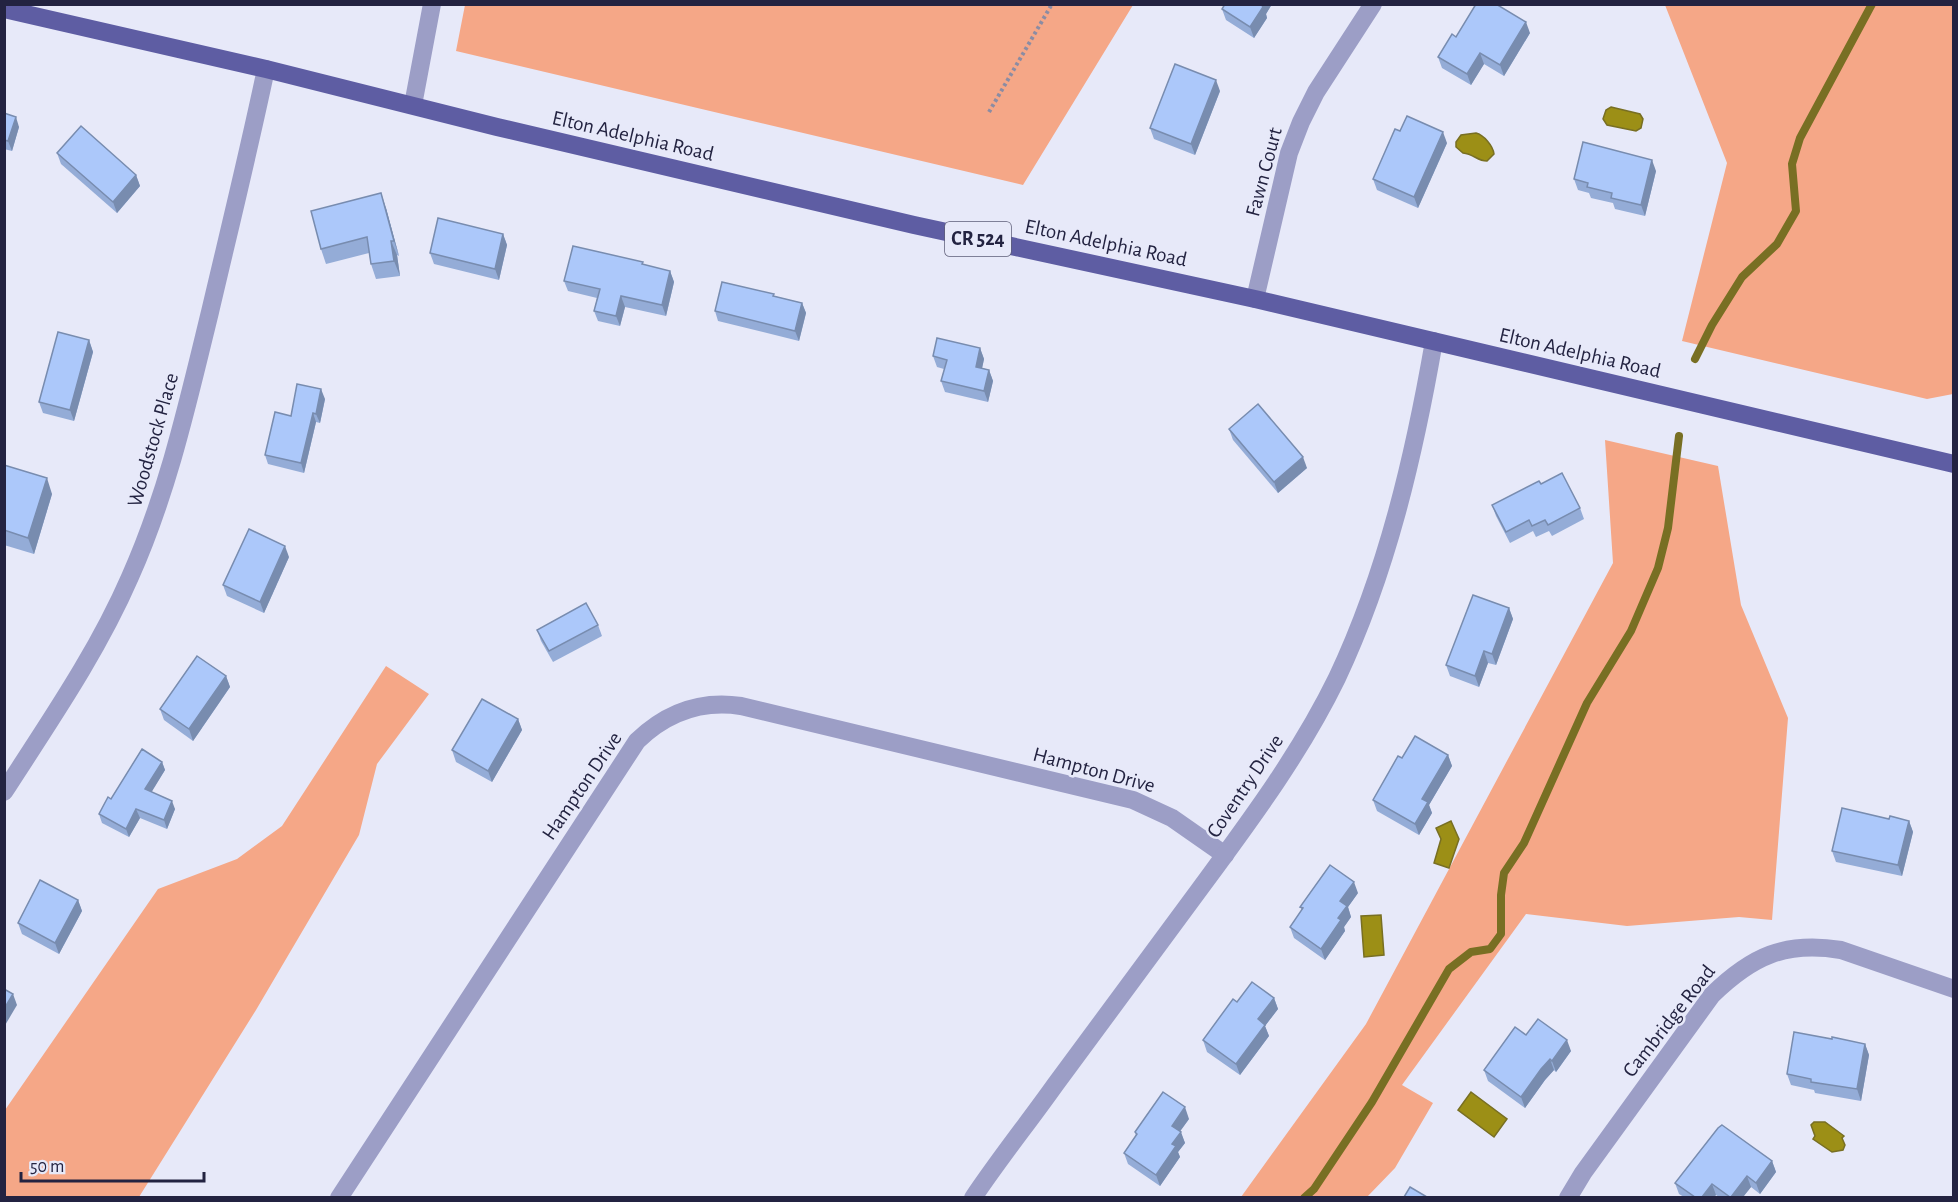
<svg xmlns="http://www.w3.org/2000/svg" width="1958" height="1202" font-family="'Alegreya Sans',sans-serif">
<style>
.forest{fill:#f5a787}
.water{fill:#9c8f16;stroke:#786f23;stroke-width:1.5}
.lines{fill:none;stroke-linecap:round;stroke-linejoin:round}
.stream{stroke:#786f23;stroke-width:8}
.path{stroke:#8b8ca3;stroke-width:4;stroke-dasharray:3 3;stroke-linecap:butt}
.minor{stroke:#9c9ec6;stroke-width:18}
.major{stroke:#5e5da3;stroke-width:18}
.wall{fill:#94acd7}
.shaded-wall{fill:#788caf}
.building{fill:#acc8fa;stroke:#788caf;stroke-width:1.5}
.labels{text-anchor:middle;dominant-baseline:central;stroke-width:5;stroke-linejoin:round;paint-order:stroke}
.shield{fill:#e7e9f9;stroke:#5e5e78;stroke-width:1.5}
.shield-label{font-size:20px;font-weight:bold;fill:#232341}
.street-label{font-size:21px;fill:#232341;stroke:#e7e9f9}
</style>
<rect width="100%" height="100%" fill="#e7e9f9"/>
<g class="forest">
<path d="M 465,5 L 465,4 L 1133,5 L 1023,185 L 456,51 Z"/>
<path d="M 1665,5 L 1953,5 L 1953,394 L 1927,399 L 1682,341 L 1727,163 Z"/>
<path d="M 1605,440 L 1718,466 L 1741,605 L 1788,718 L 1772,920 L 1739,917 L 1627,926 L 1526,914 L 1402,1085 L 1433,1103 L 1395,1168 L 1367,1197 L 1241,1197 L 1366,1024 L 1613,563 Z"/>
<path d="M 386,666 L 429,694 L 377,764 L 359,835 L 256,1010 L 139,1197 L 5,1197 L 5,1110 L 158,889 L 237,859 L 282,826 Z"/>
</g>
<g class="water">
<path d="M 1611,107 L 1640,114 L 1643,119 L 1641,128 L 1636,131 L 1607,125 L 1603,119 L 1606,110 Z"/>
<path d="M 1476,133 C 1484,135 1493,146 1494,154 L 1487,161 C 1477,161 1474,154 1463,153 L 1456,147 L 1456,142 L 1461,135 Z"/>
<path d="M 1451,821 L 1459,839 L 1449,868 L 1434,863 L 1441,839 L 1436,828 Z"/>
<path d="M 1381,915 L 1384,955 L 1364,957 L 1361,916 Z"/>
<path d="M 1471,1092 L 1507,1119 L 1494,1137 L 1458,1110 Z"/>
<path d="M 1814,1122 L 1825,1122 L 1844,1136 L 1842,1138 L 1845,1145 L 1843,1150 L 1832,1152 L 1813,1139 L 1815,1136 L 1811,1125 Z"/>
</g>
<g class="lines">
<g class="stream">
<path d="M 1695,359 L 1712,325 L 1742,277 L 1777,244 L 1796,211 L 1792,164 L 1800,138 L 1872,4"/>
<path d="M 1304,1198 L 1314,1189 L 1372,1102 L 1449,969 L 1471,952 L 1490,949 L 1501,934 L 1501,895 L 1504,873 L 1524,843 L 1587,703 L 1631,631 L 1658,568 L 1668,528 L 1679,436"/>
</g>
<path class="path" d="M 989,112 L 1052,4"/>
<g class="minor">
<path d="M 413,105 L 432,4"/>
<path d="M 1255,299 L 1289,153 L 1301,122 L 1316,92 L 1373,4"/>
<path d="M 4,792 C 49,722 97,653 130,577 C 168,492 188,402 210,312 C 229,231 249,150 266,69"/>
<path d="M 339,1198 L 637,741 C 666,713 701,700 741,706 L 1133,800 L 1172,818 L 1225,855"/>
<path d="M 973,1198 C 999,1159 1028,1123 1055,1085 C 1103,1020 1151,955 1199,890 C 1249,822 1300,754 1337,678 C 1387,572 1414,456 1434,341"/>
<path d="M 1568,1198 L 1583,1173 L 1712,995 C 1752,956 1785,941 1841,950 L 1954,989"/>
</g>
<path class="major" d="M 4,9 L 266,69 L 497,127 L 914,225 L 1255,299 L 1954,464"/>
</g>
<g class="wall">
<path d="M 1225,4 L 1272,4 L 1266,14 L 1267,18 L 1254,38 L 1226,20 L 1222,9 Z"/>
<path d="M 1530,33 L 1504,76 L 1484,64 L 1471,85 L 1442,68 L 1438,57 L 1456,37 Z"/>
<path d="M 1220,91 L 1195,155 L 1154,139 L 1150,128 Z"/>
<path d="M 4,113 L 19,127 L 12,151 L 4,149 Z"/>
<path d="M 1400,131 L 1447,143 L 1418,208 L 1377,190 L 1373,179 Z"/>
<path d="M 57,153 L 136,175 L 140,186 L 117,213 L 61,164 Z"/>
<path d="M 1656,171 L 1645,216 L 1615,209 L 1613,203 L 1591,198 L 1589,193 L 1578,190 L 1574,179 Z"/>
<path d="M 386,208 L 399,256 L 397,255 L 400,276 L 376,279 L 371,264 L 369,253 L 326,264 L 321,249 Z"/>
<path d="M 503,234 L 507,245 L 499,280 L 434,264 L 430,253 Z"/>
<path d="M 643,262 L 643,265 L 670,271 L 674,282 L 666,316 L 625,307 L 620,326 L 598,321 L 594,311 L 597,298 L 568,291 L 564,281 Z"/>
<path d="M 774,294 L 774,296 L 802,303 L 806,313 L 799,341 L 718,321 L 715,311 Z"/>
<path d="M 89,340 L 93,352 L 74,421 L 43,413 L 39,402 Z"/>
<path d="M 980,348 L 984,359 L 982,368 L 989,370 L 993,381 L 988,402 L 945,392 L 941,381 L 944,369 L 937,367 L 933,356 Z"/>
<path d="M 325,399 L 320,423 L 316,422 L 304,473 L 268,464 L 265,455 L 291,416 Z"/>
<path d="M 1229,429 L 1307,468 L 1278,493 L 1233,440 Z"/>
<path d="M 4,465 L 52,494 L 34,554 L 4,545 Z"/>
<path d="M 1541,484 L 1580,508 L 1584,519 L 1552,536 L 1549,531 L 1536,537 L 1533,531 L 1510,543 L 1496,516 L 1492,505 Z"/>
<path d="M 289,557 L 264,613 L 227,596 L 223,585 Z"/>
<path d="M 1509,608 L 1513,619 L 1496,665 L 1488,663 L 1479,687 L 1450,676 L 1446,665 Z"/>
<path d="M 598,625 L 602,636 L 553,662 L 541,641 L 537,630 Z"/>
<path d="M 226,676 L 230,687 L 193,741 L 164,720 L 160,709 Z"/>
<path d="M 518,719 L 522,730 L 492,782 L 456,762 L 452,750 Z"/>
<path d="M 1448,755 L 1452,766 L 1429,805 L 1432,813 L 1419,835 L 1377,811 L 1373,800 L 1402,758 Z"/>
<path d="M 162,762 L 165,770 L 151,792 L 175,809 L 167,829 L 140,818 L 129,837 L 102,823 L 99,814 L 111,799 Z"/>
<path d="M 1889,819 L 1909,821 L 1913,832 L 1902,876 L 1836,862 L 1832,851 Z"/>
<path d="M 1358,893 L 1348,907 L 1351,917 L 1344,927 L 1345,931 L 1325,960 L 1294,938 L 1290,927 L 1302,910 L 1300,907 Z"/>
<path d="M 78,900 L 82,911 L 59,954 L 22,934 L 18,923 Z"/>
<path d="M 1274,998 L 1278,1009 L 1265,1026 L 1269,1036 L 1240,1075 L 1207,1052 L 1203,1040 L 1237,1002 Z"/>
<path d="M 1526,1035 L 1571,1051 L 1556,1072 L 1554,1070 L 1545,1080 L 1525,1108 L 1488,1081 L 1484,1070 Z"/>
<path d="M 1865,1044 L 1869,1055 L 1861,1101 L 1815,1093 L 1814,1090 L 1791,1085 L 1787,1074 Z"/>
<path d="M 1189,1119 L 1180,1131 L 1185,1143 L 1178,1152 L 1180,1157 L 1160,1186 L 1128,1164 L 1124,1153 L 1136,1136 L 1135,1132 Z"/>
<path d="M 1772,1161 L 1776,1172 L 1760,1194 L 1751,1187 L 1743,1197 L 1719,1197 L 1716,1195 L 1714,1197 L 1684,1197 L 1679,1194 L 1675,1183 Z"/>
</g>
<g class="shaded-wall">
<path d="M 1261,4 L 1272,4 L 1266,14 L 1267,18 L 1254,38 L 1250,27 Z"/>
<path d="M 1526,22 L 1530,33 L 1504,76 L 1500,65 Z"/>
<path d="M 1480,53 L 1484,64 L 1471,85 L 1467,74 Z"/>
<path d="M 1216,80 L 1220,91 L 1195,155 L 1191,144 Z"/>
<path d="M 16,117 L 19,127 L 12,151 L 8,141 Z"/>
<path d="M 1443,132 L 1447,143 L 1418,208 L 1414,197 Z"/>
<path d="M 1652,160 L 1656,171 L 1645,216 L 1641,205 Z"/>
<path d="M 136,175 L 140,186 L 117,213 L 113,202 Z"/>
<path d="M 381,193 L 386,208 L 399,256 L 394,241 Z"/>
<path d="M 503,234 L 507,245 L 499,280 L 495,269 Z"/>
<path d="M 391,241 L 397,255 L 400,276 L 394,261 Z"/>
<path d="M 670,271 L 674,282 L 666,316 L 662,305 Z"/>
<path d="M 621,296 L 625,307 L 620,326 L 616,316 Z"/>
<path d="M 802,303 L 806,313 L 799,341 L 795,331 Z"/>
<path d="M 89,340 L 93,352 L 74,421 L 70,410 Z"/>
<path d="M 980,348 L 984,359 L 980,378 L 976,367 Z"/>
<path d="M 989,370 L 993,381 L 988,402 L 984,391 Z"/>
<path d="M 321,389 L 325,399 L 320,423 L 316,414 Z"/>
<path d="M 313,413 L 316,422 L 304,473 L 301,463 Z"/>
<path d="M 1303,457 L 1307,468 L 1278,493 L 1274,482 Z"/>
<path d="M 47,478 L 52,494 L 34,554 L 28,538 Z"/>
<path d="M 285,546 L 289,557 L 264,613 L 260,602 Z"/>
<path d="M 1509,608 L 1513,619 L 1496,665 L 1492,654 Z"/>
<path d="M 1484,651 L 1488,663 L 1479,687 L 1475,676 Z"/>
<path d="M 226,676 L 230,687 L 193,741 L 189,729 Z"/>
<path d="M 518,719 L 522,730 L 492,782 L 488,771 Z"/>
<path d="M 1448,755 L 1452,766 L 1429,805 L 1432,813 L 1419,835 L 1415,824 L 1422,799 Z"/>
<path d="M 162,762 L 165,770 L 148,798 L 145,789 Z"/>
<path d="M 172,801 L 175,809 L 167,829 L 164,820 Z"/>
<path d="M 136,809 L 140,818 L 129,837 L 126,829 Z"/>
<path d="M 1909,821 L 1913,832 L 1902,876 L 1898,865 Z"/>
<path d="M 1354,882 L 1358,893 L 1348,907 L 1351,917 L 1344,927 L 1345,931 L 1325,960 L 1321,949 L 1338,918 L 1340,901 Z"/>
<path d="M 78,900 L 82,911 L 59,954 L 55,943 Z"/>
<path d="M 13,994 L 17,1005 L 4,1027 L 4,1009 Z"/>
<path d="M 1274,998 L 1278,1009 L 1265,1026 L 1269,1036 L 1240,1075 L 1236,1064 L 1258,1019 Z"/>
<path d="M 1567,1040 L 1571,1051 L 1556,1072 L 1552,1061 Z"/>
<path d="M 1865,1044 L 1869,1055 L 1861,1101 L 1857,1089 Z"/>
<path d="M 1550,1059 L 1554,1070 L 1545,1080 L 1525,1108 L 1521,1097 L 1541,1069 Z"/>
<path d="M 1185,1107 L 1189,1119 L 1176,1137 L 1172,1126 Z"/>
<path d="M 1181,1132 L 1185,1143 L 1178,1152 L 1180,1157 L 1160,1186 L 1156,1175 L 1172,1144 Z"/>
<path d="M 1772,1161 L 1776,1172 L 1760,1194 L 1756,1183 Z"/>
<path d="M 1747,1176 L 1751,1187 L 1743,1197 L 1731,1197 Z"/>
<path d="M 1712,1184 L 1716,1195 L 1714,1197 L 1702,1197 Z"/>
</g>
<g class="building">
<path d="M 1225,4 L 1261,4 L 1263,7 L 1250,27 L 1222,9 Z"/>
<path d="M 1476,4 L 1496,4 L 1526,22 L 1500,65 L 1480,53 L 1467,74 L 1438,57 L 1452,34 L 1456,37 Z"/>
<path d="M 1175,64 L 1216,80 L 1191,144 L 1150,128 Z"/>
<path d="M 4,113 L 16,117 L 8,141 L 4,140 Z"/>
<path d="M 1407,116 L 1443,132 L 1414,197 L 1373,179 L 1395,129 L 1400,131 Z"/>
<path d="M 81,126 L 136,175 L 113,202 L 57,153 Z"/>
<path d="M 1583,142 L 1652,160 L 1641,205 L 1611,198 L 1612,193 L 1587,187 L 1588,183 L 1574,179 Z"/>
<path d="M 381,193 L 394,241 L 391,241 L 394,261 L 371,264 L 367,237 L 321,249 L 311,211 Z"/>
<path d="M 438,218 L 503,234 L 495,269 L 430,253 Z"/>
<path d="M 573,246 L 643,262 L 642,264 L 670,271 L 662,305 L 621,296 L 616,316 L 594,311 L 600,289 L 564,281 Z"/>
<path d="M 722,282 L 774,294 L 773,296 L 802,303 L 795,331 L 715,311 Z"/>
<path d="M 58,332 L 89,340 L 70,410 L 39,402 Z"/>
<path d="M 937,338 L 980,348 L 976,367 L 989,370 L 984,391 L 941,381 L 947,360 L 933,356 Z"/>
<path d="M 297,384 L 321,389 L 316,414 L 313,413 L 301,463 L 265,455 L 275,412 L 291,416 Z"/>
<path d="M 1258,404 L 1303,457 L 1274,482 L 1229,429 Z"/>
<path d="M 4,465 L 47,478 L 28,538 L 4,530 Z"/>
<path d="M 1562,473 L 1580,508 L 1548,525 L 1545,520 L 1532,526 L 1529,520 L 1506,532 L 1492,505 L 1539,481 L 1541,484 Z"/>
<path d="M 249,529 L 285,546 L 260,602 L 223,585 Z"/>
<path d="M 1473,595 L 1509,608 L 1492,654 L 1484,651 L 1475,676 L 1446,665 Z"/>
<path d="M 586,603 L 598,625 L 549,651 L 537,630 Z"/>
<path d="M 197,656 L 226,676 L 189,729 L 160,709 Z"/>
<path d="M 482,699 L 518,719 L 488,771 L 452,750 Z"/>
<path d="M 1415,736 L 1448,755 L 1422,799 L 1428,802 L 1415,824 L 1373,800 L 1398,756 L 1402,758 Z"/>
<path d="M 142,749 L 162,762 L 145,789 L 172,801 L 164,820 L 136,809 L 126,829 L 99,814 L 108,797 L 111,799 Z"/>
<path d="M 1842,808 L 1889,819 L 1890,816 L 1909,821 L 1898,865 L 1832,851 Z"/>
<path d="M 1330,865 L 1354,882 L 1340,901 L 1347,906 L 1338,918 L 1341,920 L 1321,949 L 1290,927 L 1303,908 L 1300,907 Z"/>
<path d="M 40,880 L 78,900 L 55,943 L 18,923 Z"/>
<path d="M 1252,982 L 1274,998 L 1258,1019 L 1265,1025 L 1236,1064 L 1203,1040 L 1233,999 L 1237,1002 Z"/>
<path d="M 4,989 L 13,994 L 4,1009 Z"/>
<path d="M 1538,1019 L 1567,1040 L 1552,1061 L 1550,1059 L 1541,1069 L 1521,1097 L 1484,1070 L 1515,1027 L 1526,1035 Z"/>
<path d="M 1794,1032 L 1832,1039 L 1832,1037 L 1865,1044 L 1857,1089 L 1811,1082 L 1811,1079 L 1787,1074 Z"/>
<path d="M 1163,1092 L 1185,1107 L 1172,1126 L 1181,1132 L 1172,1144 L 1176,1146 L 1156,1175 L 1124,1153 L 1137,1134 L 1135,1132 Z"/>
<path d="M 1722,1125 L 1772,1161 L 1756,1183 L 1747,1176 L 1731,1197 L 1730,1197 L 1712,1184 L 1702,1197 L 1695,1197 L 1675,1183 L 1718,1128 Z"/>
<path d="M 1410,1187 L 1427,1197 L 1404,1197 Z"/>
</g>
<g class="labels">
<rect class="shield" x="945" y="222" width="66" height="34" rx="4.5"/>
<g class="shield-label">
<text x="978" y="239">CR 524</text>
</g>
<g class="street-label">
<text transform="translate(633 136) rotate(13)">Elton Adelphia Road</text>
<text transform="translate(1264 172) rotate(-75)">Fawn Court</text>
<text transform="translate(1106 243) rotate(12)">Elton Adelphia Road</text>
<text transform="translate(1580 353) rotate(13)">Elton Adelphia Road</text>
<text transform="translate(153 440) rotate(-74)">Woodstock Place</text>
<text transform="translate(1094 770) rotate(15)">Hampton Drive</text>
<text transform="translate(582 786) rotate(-56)">Hampton Drive</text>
<text transform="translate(1245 786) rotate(-56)">Coventry Drive</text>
<text transform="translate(1669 1021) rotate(-52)">Cambridge Road</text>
</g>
</g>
<rect width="1958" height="1202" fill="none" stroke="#232341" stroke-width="12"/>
<path d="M21 1172v9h183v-9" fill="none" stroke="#232341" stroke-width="3"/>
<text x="30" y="1172" font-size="18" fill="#232341" stroke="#e7e9f9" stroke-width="4.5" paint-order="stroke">50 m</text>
</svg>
